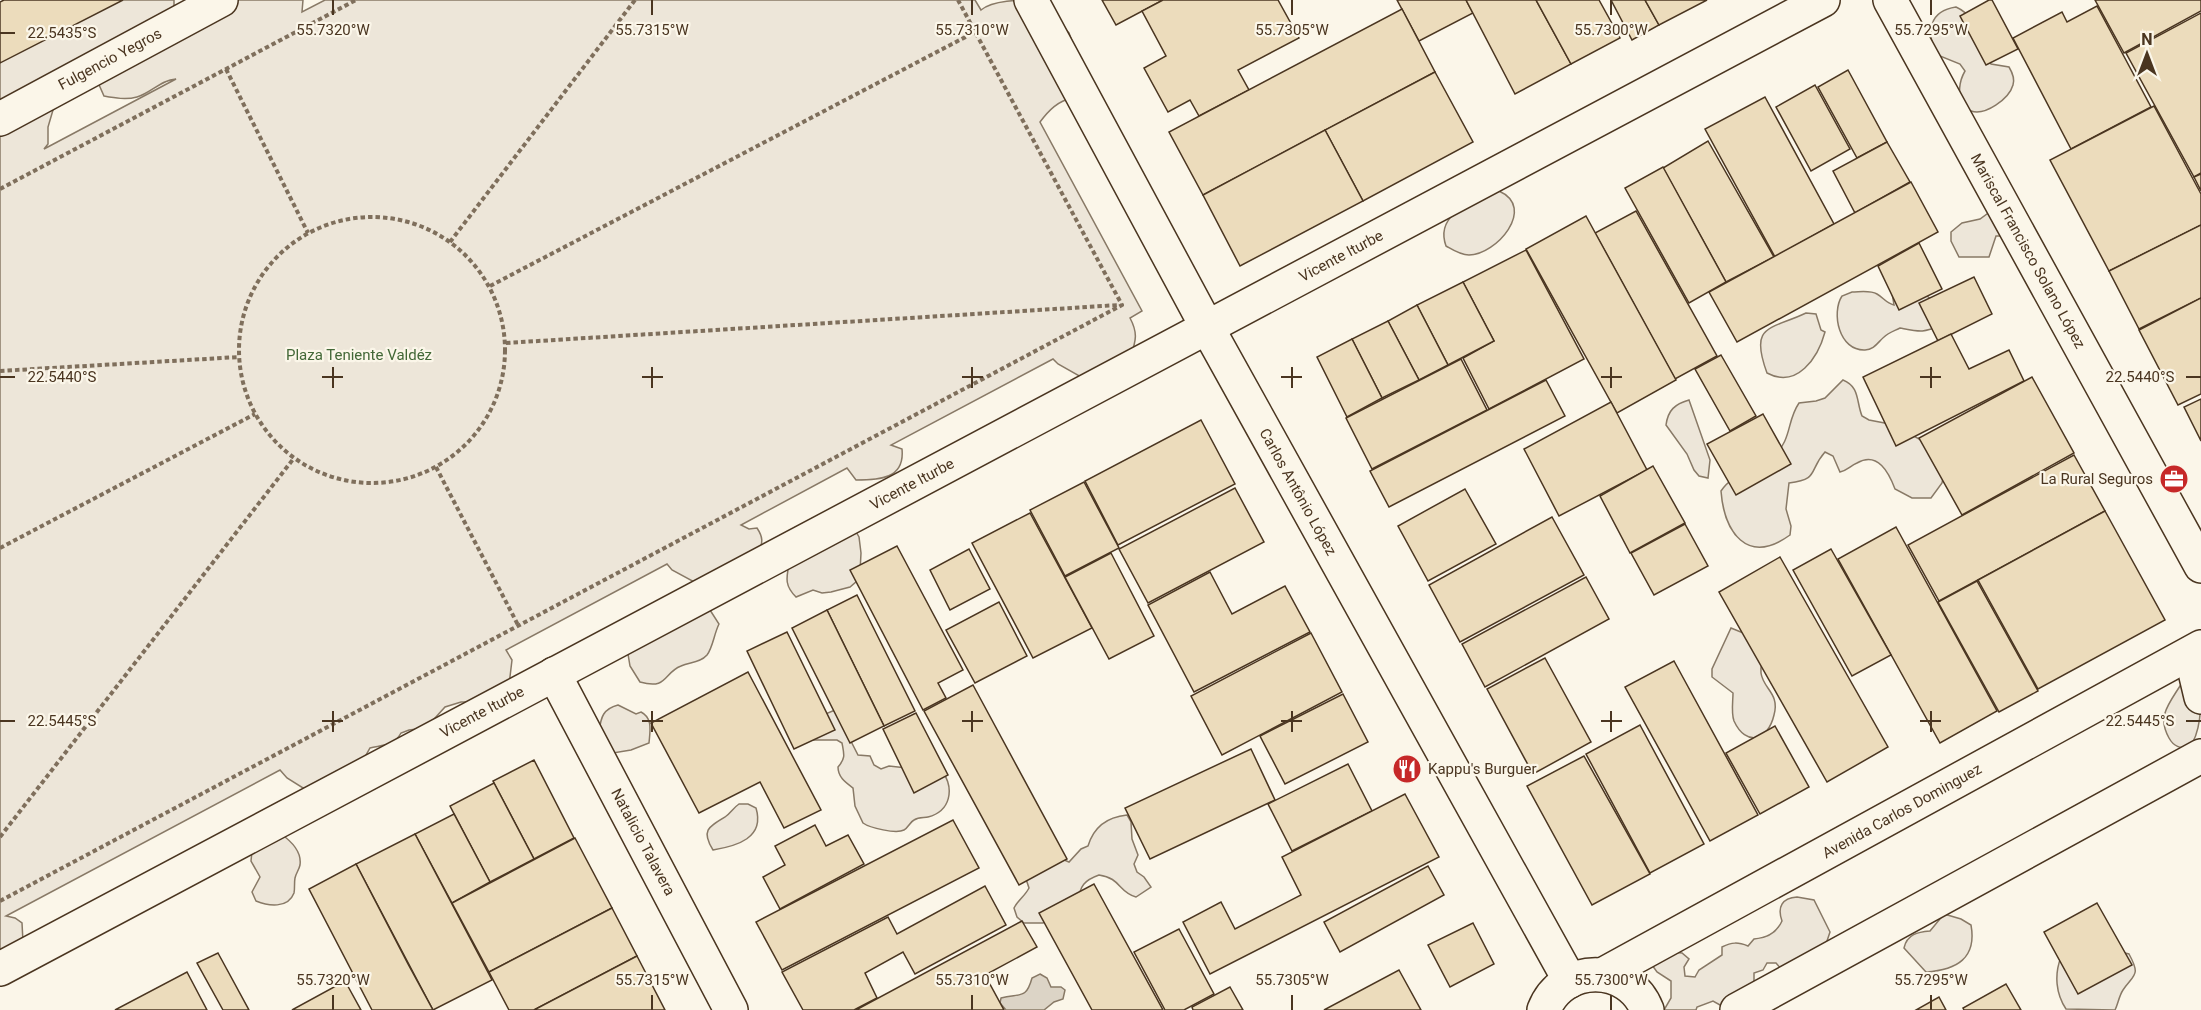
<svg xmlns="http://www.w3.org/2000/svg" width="2201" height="1010" font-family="Roboto,sans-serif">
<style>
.green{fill:#ede6d9;stroke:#887966;stroke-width:1.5;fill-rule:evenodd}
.water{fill:#dcd4c6;stroke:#887966;stroke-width:1.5}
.building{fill:#ecdcbc;stroke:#4a3520;stroke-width:1.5}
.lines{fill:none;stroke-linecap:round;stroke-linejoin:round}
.minor-casing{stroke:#4a3520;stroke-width:36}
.tertiary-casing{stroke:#4a3520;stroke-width:36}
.secondary-casing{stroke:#4a3520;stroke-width:36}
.path{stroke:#7f6f5c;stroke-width:4;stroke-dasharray:4.5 3;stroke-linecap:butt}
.minor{stroke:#fbf6e9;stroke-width:33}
.tertiary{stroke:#fbf6e9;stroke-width:33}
.secondary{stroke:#fbf6e9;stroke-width:33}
.ticks{fill:none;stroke:#4a3520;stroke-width:2}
.labels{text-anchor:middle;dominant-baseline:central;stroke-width:4.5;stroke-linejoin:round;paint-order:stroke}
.street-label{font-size:15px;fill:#4a3520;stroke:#fbf6e9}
.park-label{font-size:15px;fill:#436837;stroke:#fbf6e9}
.poi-label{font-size:15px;fill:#4a3520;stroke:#fbf6e9;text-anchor:end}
.ticks-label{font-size:15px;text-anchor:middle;fill:#4a3520;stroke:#fbf6e9;stroke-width:4.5;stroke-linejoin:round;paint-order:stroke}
</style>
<rect width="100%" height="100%" fill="#fbf6e9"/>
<g class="green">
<path d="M 37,0 L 174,0 L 174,14 L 230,0 L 303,0 L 302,12 L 325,0 L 975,0 L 981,10 C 993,0 1019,0 1037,0 L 1069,33 L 1081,66 L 1072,98 C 1058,101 1049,110 1040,122 L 1142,311 L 1130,318 C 1138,333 1136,340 1131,356 L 1081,377 L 1058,364 L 1053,359 L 891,445 L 902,449 C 905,479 879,480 856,480 L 847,468 L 741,525 L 749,529 L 757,528 C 763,537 763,542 759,552 L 696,583 L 672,570 L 667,564 L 506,650 L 512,660 L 509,685 L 480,702 L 461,702 L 445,707 L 426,728 L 409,730 L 401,733 C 394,746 383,745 370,748 L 361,764 L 313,788 L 303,788 L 287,778 L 280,770 L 6,916 L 15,918 L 22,923 L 23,942 L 0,962 L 0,19 ZM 96,78 L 104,96 C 115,98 126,100 137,97 C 151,93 161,80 176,79 L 44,149 L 48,144 L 48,127 L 53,110 Z"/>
<path d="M 1956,7 C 1981,18 1978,46 1991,64 L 2009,67 C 2012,72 2015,79 2013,85 C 2009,99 1985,116 1971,111 C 1967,110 1965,108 1962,107 C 1958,94 1958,83 1965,71 L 1960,64 L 1935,54 C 1927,31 1929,11 1956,7 Z"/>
<path d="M 1499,191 C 1537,208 1496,255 1469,255 C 1460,255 1453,250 1446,246 C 1434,212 1475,202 1499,191 Z"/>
<path d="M 1991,211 L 2005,236 L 1996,236 L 1989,257 L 1959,257 L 1951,241 L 1951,232 L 1962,223 L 1980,219 Z"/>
<path d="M 1852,292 C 1860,292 1870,290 1877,294 C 1884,298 1886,303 1894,305 L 1892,293 L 1921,292 L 1944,308 L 1942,325 C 1922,333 1921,332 1900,328 C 1894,331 1888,333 1884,337 C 1878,342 1874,350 1865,350 C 1839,351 1831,313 1842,296 Z"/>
<path d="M 1806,313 L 1816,314 L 1821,330 L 1825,332 C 1818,358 1797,389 1767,373 C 1749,324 1770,330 1806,313 Z"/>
<path d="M 1843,380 C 1860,387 1856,401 1862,416 L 1869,420 L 1895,425 L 1926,443 L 1944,474 L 1942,483 L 1931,498 L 1912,498 L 1895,489 C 1889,473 1878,451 1857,463 C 1850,466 1848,470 1840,472 L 1833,456 L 1825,452 C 1808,471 1820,479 1789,483 L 1786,509 L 1791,526 L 1790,535 C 1747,566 1724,532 1721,491 C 1733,472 1757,472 1772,458 C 1793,439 1786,422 1799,403 L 1816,401 L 1825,398 Z"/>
<path d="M 1689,400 L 1710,460 L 1708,478 L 1699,476 L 1694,470 L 1687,454 L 1666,425 C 1668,410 1675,404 1689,400 Z"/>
<path d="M 855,530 L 859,537 L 861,553 L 860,572 L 857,581 L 850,587 L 831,592 L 822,593 L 813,590 L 796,597 C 785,586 786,579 789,564 Z"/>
<path d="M 710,610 L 719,624 C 714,634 713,647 707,655 C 700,663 690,662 681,666 C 663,673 668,690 640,682 L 630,666 L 627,648 Z"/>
<path d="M 1731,628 L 1763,641 C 1763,646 1765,654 1763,659 C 1762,664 1760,667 1761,673 C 1763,689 1780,693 1774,715 C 1768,741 1746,747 1734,721 C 1731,713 1733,701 1733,693 L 1712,677 L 1712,669 Z"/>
<path d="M 2189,683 L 2201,687 C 2201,707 2201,733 2189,748 C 2180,748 2174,747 2169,738 C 2157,717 2168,705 2180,686 Z"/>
<path d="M 618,705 L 636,714 L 641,712 C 653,718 650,731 649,743 L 631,750 L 613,753 L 599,731 C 601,717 603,709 618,705 Z"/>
<path d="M 835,710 L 858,755 L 870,756 L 874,765 L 881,769 L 889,766 L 943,772 C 954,789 951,811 928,817 C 924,818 919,817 914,820 C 910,822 908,828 904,830 C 896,834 870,828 863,823 L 855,806 L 853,788 C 845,782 838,777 838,767 C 846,758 844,754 842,743 L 837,740 L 812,740 L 823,715 Z"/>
<path d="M 739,804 L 748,804 L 756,808 C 765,838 737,846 713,850 C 701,831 708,827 725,817 C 731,813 733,808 739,804 Z"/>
<path d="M 1127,815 L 1131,822 L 1132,839 L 1138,855 L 1134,864 L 1137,872 L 1144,877 L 1151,887 L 1136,897 C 1118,892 1121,878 1099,875 C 1085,880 1079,886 1079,901 L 1043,923 L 1024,923 L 1017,917 L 1014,908 C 1018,900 1025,896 1029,888 L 1026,879 L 1062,859 L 1069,862 L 1081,849 L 1088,846 C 1094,826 1107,817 1127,815 Z"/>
<path d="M 281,834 C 291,841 302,851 300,865 C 299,870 296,873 295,878 C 294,883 295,889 294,893 C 288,909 268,906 256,901 L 252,892 L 260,877 L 251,861 L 252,851 Z"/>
<path d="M 1797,897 L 1814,900 L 1830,932 L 1825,947 L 1782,970 L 1776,963 L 1767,963 L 1763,970 L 1754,973 L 1754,983 L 1729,1006 L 1720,1005 L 1713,1001 L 1697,1007 L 1696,1010 L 1664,1010 L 1671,998 L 1671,981 L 1657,972 L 1652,965 L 1662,951 L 1682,953 L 1689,959 L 1684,967 L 1685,976 L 1695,977 L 1699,970 L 1722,955 L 1722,947 C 1732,942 1738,942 1748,946 L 1754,939 C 1767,938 1777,932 1782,921 C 1777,907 1782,898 1797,897 Z"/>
<path d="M 1944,914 L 1961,919 L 1971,925 C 1977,958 1957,970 1926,972 L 1904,948 C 1907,934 1918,932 1930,931 Z"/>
<path d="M 2125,953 L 2129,954 C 2141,976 2134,974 2123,990 C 2119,996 2118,1004 2115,1010 L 2066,1009 C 2056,994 2054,975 2061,957 Z"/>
</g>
<path class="water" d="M 1040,974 L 1047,978 L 1051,987 L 1061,987 L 1065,990 L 1063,999 L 1054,1002 L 1044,1010 L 1006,1010 L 1000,1003 L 1001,998 C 1020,993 1026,1000 1032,978 Z"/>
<g class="building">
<path d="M 4,0 L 123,0 L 0,63 L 0,2 Z"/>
<path d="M 1102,0 L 1163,0 L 1116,25 Z"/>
<path d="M 1163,0 L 1278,0 L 1299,38 L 1238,70 L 1249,90 L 1199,116 L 1190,100 L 1168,112 L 1144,68 L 1166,56 L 1142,11 Z"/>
<path d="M 1397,0 L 1466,0 L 1473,13 L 1419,41 Z"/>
<path d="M 1466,0 L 1536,0 L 1571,64 L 1515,94 Z"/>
<path d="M 1536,0 L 1599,0 L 1620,38 L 1571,64 Z"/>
<path d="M 1611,0 L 1645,0 L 1659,25 L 1632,40 Z"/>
<path d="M 1645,0 L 1707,0 L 1659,25 Z"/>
<path d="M 1989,0 L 1992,0 L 2018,49 L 1986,65 L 1960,16 Z"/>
<path d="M 2095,0 L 2201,0 L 2201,11 L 2124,53 Z"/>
<path d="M 2097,6 L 2151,107 L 2071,149 L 2013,38 L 2062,12 L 2067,22 Z"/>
<path d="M 1402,9 L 1435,72 L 1203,195 L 1169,132 Z"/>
<path d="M 2201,13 L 2201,173 L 2194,177 L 2126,53 Z"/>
<path d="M 1848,70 L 1887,142 L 1857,158 L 1818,87 Z"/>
<path d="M 1435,72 L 1473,142 L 1363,201 L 1325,130 Z"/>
<path d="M 1815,85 L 1850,149 L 1811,171 L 1776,107 Z"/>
<path d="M 1765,97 L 1834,224 L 1775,257 L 1705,129 Z"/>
<path d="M 2154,106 L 2201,194 L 2201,225 L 2109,271 L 2050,160 Z"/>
<path d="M 1325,130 L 1363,201 L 1240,266 L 1203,195 Z"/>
<path d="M 1708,141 L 1774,257 L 1726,282 L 1663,168 Z"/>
<path d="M 1887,142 L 1910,182 L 1855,213 L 1833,171 Z"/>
<path d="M 1663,167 L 1726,282 L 1689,303 L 1625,188 Z"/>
<path d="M 2201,174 L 2201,191 L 2194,177 Z"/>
<path d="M 1911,182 L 1938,232 L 1737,342 L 1709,292 Z"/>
<path d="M 1636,211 L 1717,356 L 1675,379 L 1595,233 Z"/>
<path d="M 1586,216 L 1676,380 L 1617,413 L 1526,249 Z"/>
<path d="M 2201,225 L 2201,298 L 2139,329 L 2109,271 Z"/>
<path d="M 1919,243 L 1942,289 L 1899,310 L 1878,266 Z"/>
<path d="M 1526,250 L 1584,359 L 1489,409 L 1463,358 L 1494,341 L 1463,282 Z"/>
<path d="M 1974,277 L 1992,314 L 1938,341 L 1919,303 Z"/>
<path d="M 1463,282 L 1494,341 L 1448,365 L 1417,305 Z"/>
<path d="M 2201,298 L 2201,394 L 2178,405 L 2139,330 Z"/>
<path d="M 1417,305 L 1448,365 L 1419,380 L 1388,321 Z"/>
<path d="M 1388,321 L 1419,380 L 1382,398 L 1352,339 Z"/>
<path d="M 1951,334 L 1969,369 L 2009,350 L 2024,381 L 1896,446 L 1863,377 Z"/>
<path d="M 1352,339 L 1382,398 L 1347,417 L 1317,357 Z"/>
<path d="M 1721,355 L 1756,416 L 1730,431 L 1695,369 Z"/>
<path d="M 1461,359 L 1487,410 L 1372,469 L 1346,418 Z"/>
<path d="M 2032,377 L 2074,453 L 1962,515 L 1919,438 Z"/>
<path d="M 1546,380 L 1565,416 L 1389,507 L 1370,471 Z"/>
<path d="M 2201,399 L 2201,441 L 2184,407 Z"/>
<path d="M 1611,402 L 1647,470 L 1559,516 L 1524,449 Z"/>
<path d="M 1763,414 L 1791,464 L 1736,495 L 1707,444 Z"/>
<path d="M 1201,420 L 1235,484 L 1118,545 L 1085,481 Z"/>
<path d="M 2074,455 L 2105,511 L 1939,601 L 1908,545 Z"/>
<path d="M 1653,466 L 1685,523 L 1630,553 L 1600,496 Z"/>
<path d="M 1084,482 L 1119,548 L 1065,576 L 1030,510 Z"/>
<path d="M 1235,488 L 1264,542 L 1148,603 L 1119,549 Z"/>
<path d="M 1465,489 L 1496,544 L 1428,581 L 1398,526 Z"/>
<path d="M 2105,511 L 2165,620 L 2038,689 L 1978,580 Z"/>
<path d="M 1030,513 L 1092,628 L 1033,658 L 972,543 Z"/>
<path d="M 1552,517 L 1584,575 L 1460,642 L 1429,585 Z"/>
<path d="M 1685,524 L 1708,566 L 1654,595 L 1631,553 Z"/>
<path d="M 1896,527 L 1997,711 L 1940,743 L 1838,559 Z"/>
<path d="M 897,546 L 963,670 L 938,683 L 946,698 L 923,710 L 850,570 Z"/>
<path d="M 969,549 L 990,589 L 950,610 L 930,570 Z"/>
<path d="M 1831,549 L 1891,655 L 1852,676 L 1793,570 Z"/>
<path d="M 1111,553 L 1154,636 L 1109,659 L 1065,577 Z"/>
<path d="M 1780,557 L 1888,747 L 1827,782 L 1719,592 Z"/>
<path d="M 1210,572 L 1232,614 L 1285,586 L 1310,632 L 1194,692 L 1148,605 Z"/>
<path d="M 1586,577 L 1609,619 L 1485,687 L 1462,644 Z"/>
<path d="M 1977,581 L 2038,691 L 1999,712 L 1938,602 Z"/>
<path d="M 857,595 L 915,711 L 884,726 L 827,610 Z"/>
<path d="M 999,602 L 1027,656 L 975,683 L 946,630 Z"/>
<path d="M 827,610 L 884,726 L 850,743 L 792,628 Z"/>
<path d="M 787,632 L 835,730 L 794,749 L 747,651 Z"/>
<path d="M 1311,633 L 1342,692 L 1222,755 L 1191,696 Z"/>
<path d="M 1545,658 L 1591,742 L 1533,774 L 1487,689 Z"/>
<path d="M 1674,661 L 1758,815 L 1710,841 L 1625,687 Z"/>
<path d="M 748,672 L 821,810 L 784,828 L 760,782 L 699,813 L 651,723 Z"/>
<path d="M 973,685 L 1067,859 L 1019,885 L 924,711 Z"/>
<path d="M 1343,694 L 1368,742 L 1285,784 L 1260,736 Z"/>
<path d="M 916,713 L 948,775 L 914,793 L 883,729 Z"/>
<path d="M 1640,725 L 1704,844 L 1650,873 L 1586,754 Z"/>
<path d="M 1775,726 L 1809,787 L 1760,814 L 1726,753 Z"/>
<path d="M 1251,749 L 1275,800 L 1150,859 L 1125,808 Z"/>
<path d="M 1584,756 L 1650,874 L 1592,905 L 1527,786 Z"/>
<path d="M 534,760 L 574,838 L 534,859 L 493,781 Z"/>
<path d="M 1348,764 L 1372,811 L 1292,851 L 1268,804 Z"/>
<path d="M 494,783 L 534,859 L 490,882 L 450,806 Z"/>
<path d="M 1405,794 L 1439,857 L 1210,974 L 1183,922 L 1221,902 L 1235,929 L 1301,895 L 1282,857 Z"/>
<path d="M 454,814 L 490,882 L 452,903 L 415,834 Z"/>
<path d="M 953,820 L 979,868 L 782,970 L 756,922 Z"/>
<path d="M 815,825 L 826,846 L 848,835 L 864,864 L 780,909 L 763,877 L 785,865 L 775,846 Z"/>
<path d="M 415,834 L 492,980 L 433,1010 L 356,864 Z"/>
<path d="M 575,838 L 612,908 L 489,972 L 452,903 Z"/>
<path d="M 356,864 L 408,964 L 433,1010 L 372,1010 L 309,889 Z"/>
<path d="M 1428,866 L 1444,895 L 1340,952 L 1324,922 Z"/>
<path d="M 1094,884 L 1163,1010 L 1092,1010 L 1039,913 Z"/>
<path d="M 985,886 L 1006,925 L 915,974 L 903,952 L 865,973 L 877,998 L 854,1010 L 803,1010 L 782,972 L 888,917 L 897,934 Z"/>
<path d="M 2097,903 L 2132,965 L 2078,994 L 2044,932 Z"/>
<path d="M 612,908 L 637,956 L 534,1010 L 509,1010 L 489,972 Z"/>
<path d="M 1022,921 L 1037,947 L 985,975 L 1004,1010 L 856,1010 Z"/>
<path d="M 1473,923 L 1494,964 L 1450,987 L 1428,945 Z"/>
<path d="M 1179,929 L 1214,994 L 1184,1010 L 1165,1010 L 1134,952 Z"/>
<path d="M 218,953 L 249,1010 L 223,1010 L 197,963 Z"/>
<path d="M 637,956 L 665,1010 L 534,1010 Z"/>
<path d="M 1399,970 L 1421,1010 L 1324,1010 Z"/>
<path d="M 187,972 L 207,1010 L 115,1010 Z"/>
<path d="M 345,981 L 361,1010 L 292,1010 Z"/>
<path d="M 2006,984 L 2021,1010 L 1964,1010 L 1963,1008 Z"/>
<path d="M 1230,987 L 1243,1010 L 1193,1010 L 1192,1007 Z"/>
<path d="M 1939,997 L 1946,1010 L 1916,1010 Z"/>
</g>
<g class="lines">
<g class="minor-casing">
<g id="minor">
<path d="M 0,119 L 221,0"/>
<path d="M 554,674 L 731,1010"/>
<path d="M 0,969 L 1823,0"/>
</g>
</g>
<g class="tertiary-casing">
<g id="tertiary">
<path d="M 1031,0 L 1207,327 L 1570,981"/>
<path d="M 1890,0 L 2201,566"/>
</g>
</g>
<g class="secondary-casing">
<g id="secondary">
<path d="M 2201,655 L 2196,676 L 2201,697"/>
<path d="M 1604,974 L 2201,647"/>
<path d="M 1544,1010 C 1562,963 1629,963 1647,1010"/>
<path d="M 1737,1010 L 2201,756"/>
</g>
</g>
<g class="path">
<path d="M 226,69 L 308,233"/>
<path d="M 0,189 L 356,0"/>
<circle cx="372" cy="350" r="133"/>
<path d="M 450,242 L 635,0"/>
<path d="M 490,286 L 975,32"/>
<path d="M 506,343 L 1119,305"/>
<path d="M 0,371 L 239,357"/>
<path d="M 436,467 L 518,625"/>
<path d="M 0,548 L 255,414"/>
<path d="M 0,837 L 294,458"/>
<path d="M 0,901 L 1122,305 L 958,0"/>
</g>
<use href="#minor" class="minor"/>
<use href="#tertiary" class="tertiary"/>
<use href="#secondary" class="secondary"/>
</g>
<path class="ticks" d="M 333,0 L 333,15M 652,0 L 652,15M 972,0 L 972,15M 1292,0 L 1292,15M 1611,0 L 1611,15M 1931,0 L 1931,15M 0,33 L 15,33M 333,367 L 333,388M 652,367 L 652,388M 972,367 L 972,388M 1292,367 L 1292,388M 1611,367 L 1611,388M 1931,367 L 1931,388M 0,377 L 15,377M 322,377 L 343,377M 642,377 L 663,377M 962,377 L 983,377M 1281,377 L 1302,377M 1601,377 L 1622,377M 1920,377 L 1941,377M 2186,377 L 2201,377M 333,711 L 333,732M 652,711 L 652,732M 972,711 L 972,732M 1292,711 L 1292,732M 1611,711 L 1611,732M 1931,711 L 1931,732M 0,721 L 15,721M 322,721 L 343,721M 642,721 L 663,721M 962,721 L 983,721M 1281,721 L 1302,721M 1601,721 L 1622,721M 1920,721 L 1941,721M 2186,721 L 2201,721M 333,995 L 333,1010M 652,995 L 652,1010M 972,995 L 972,1010M 1292,995 L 1292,1010M 1611,995 L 1611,1010M 1931,995 L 1931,1010"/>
<defs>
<g id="office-disc" transform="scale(1.5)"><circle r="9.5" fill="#c62828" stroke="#fbf6e9"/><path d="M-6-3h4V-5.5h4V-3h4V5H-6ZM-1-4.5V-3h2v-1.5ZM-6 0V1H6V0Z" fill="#fff"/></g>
<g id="restaurant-disc" transform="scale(1.5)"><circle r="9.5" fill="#c62828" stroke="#fbf6e9"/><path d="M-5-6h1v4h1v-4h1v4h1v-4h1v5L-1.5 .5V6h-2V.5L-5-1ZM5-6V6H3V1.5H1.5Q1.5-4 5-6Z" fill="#fff"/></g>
</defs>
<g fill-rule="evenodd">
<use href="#office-disc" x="2174" y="479"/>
<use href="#restaurant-disc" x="1407" y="769"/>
</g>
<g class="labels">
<g class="street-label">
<text transform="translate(110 59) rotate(-28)">Fulgencio Yegros</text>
<text transform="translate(2028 251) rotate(61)">Mariscal Francisco Solano López</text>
<text transform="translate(1341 256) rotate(-28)">Vicente Iturbe</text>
<text transform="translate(912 484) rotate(-28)">Vicente Iturbe</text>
<text transform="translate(1298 492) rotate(61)">Carlos Antônio López</text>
<text transform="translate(482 712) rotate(-28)">Vicente Iturbe</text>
<text transform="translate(1902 811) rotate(-29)">Avenida Carlos Dominguez</text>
<text transform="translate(643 842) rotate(62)">Natalicio Talavera</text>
</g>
<g class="park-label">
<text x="359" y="355">Plaza Teniente Valdéz</text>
</g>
<g class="poi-label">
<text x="2153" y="479">La Rural Seguros</text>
<text x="1428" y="769" text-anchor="start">Kappu's Burguer</text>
</g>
</g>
<g class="ticks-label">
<text x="333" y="35">55.7320°W</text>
<text x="652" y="35">55.7315°W</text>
<text x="972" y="35">55.7310°W</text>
<text x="1292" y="35">55.7305°W</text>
<text x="1611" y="35">55.7300°W</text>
<text x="1931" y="35">55.7295°W</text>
<text x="62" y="38">22.5435°S</text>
<text x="62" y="382">22.5440°S</text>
<text x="2140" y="382">22.5440°S</text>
<text x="62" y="726">22.5445°S</text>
<text x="2140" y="726">22.5445°S</text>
<text x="333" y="985">55.7320°W</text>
<text x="652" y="985">55.7315°W</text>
<text x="972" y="985">55.7310°W</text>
<text x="1292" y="985">55.7305°W</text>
<text x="1611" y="985">55.7300°W</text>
<text x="1931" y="985">55.7295°W</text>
</g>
<g transform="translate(2147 54)" stroke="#fbf6e9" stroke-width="4.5" paint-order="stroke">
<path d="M0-4.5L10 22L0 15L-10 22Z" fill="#4a3520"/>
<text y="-9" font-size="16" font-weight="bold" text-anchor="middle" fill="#4a3520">N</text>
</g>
</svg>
